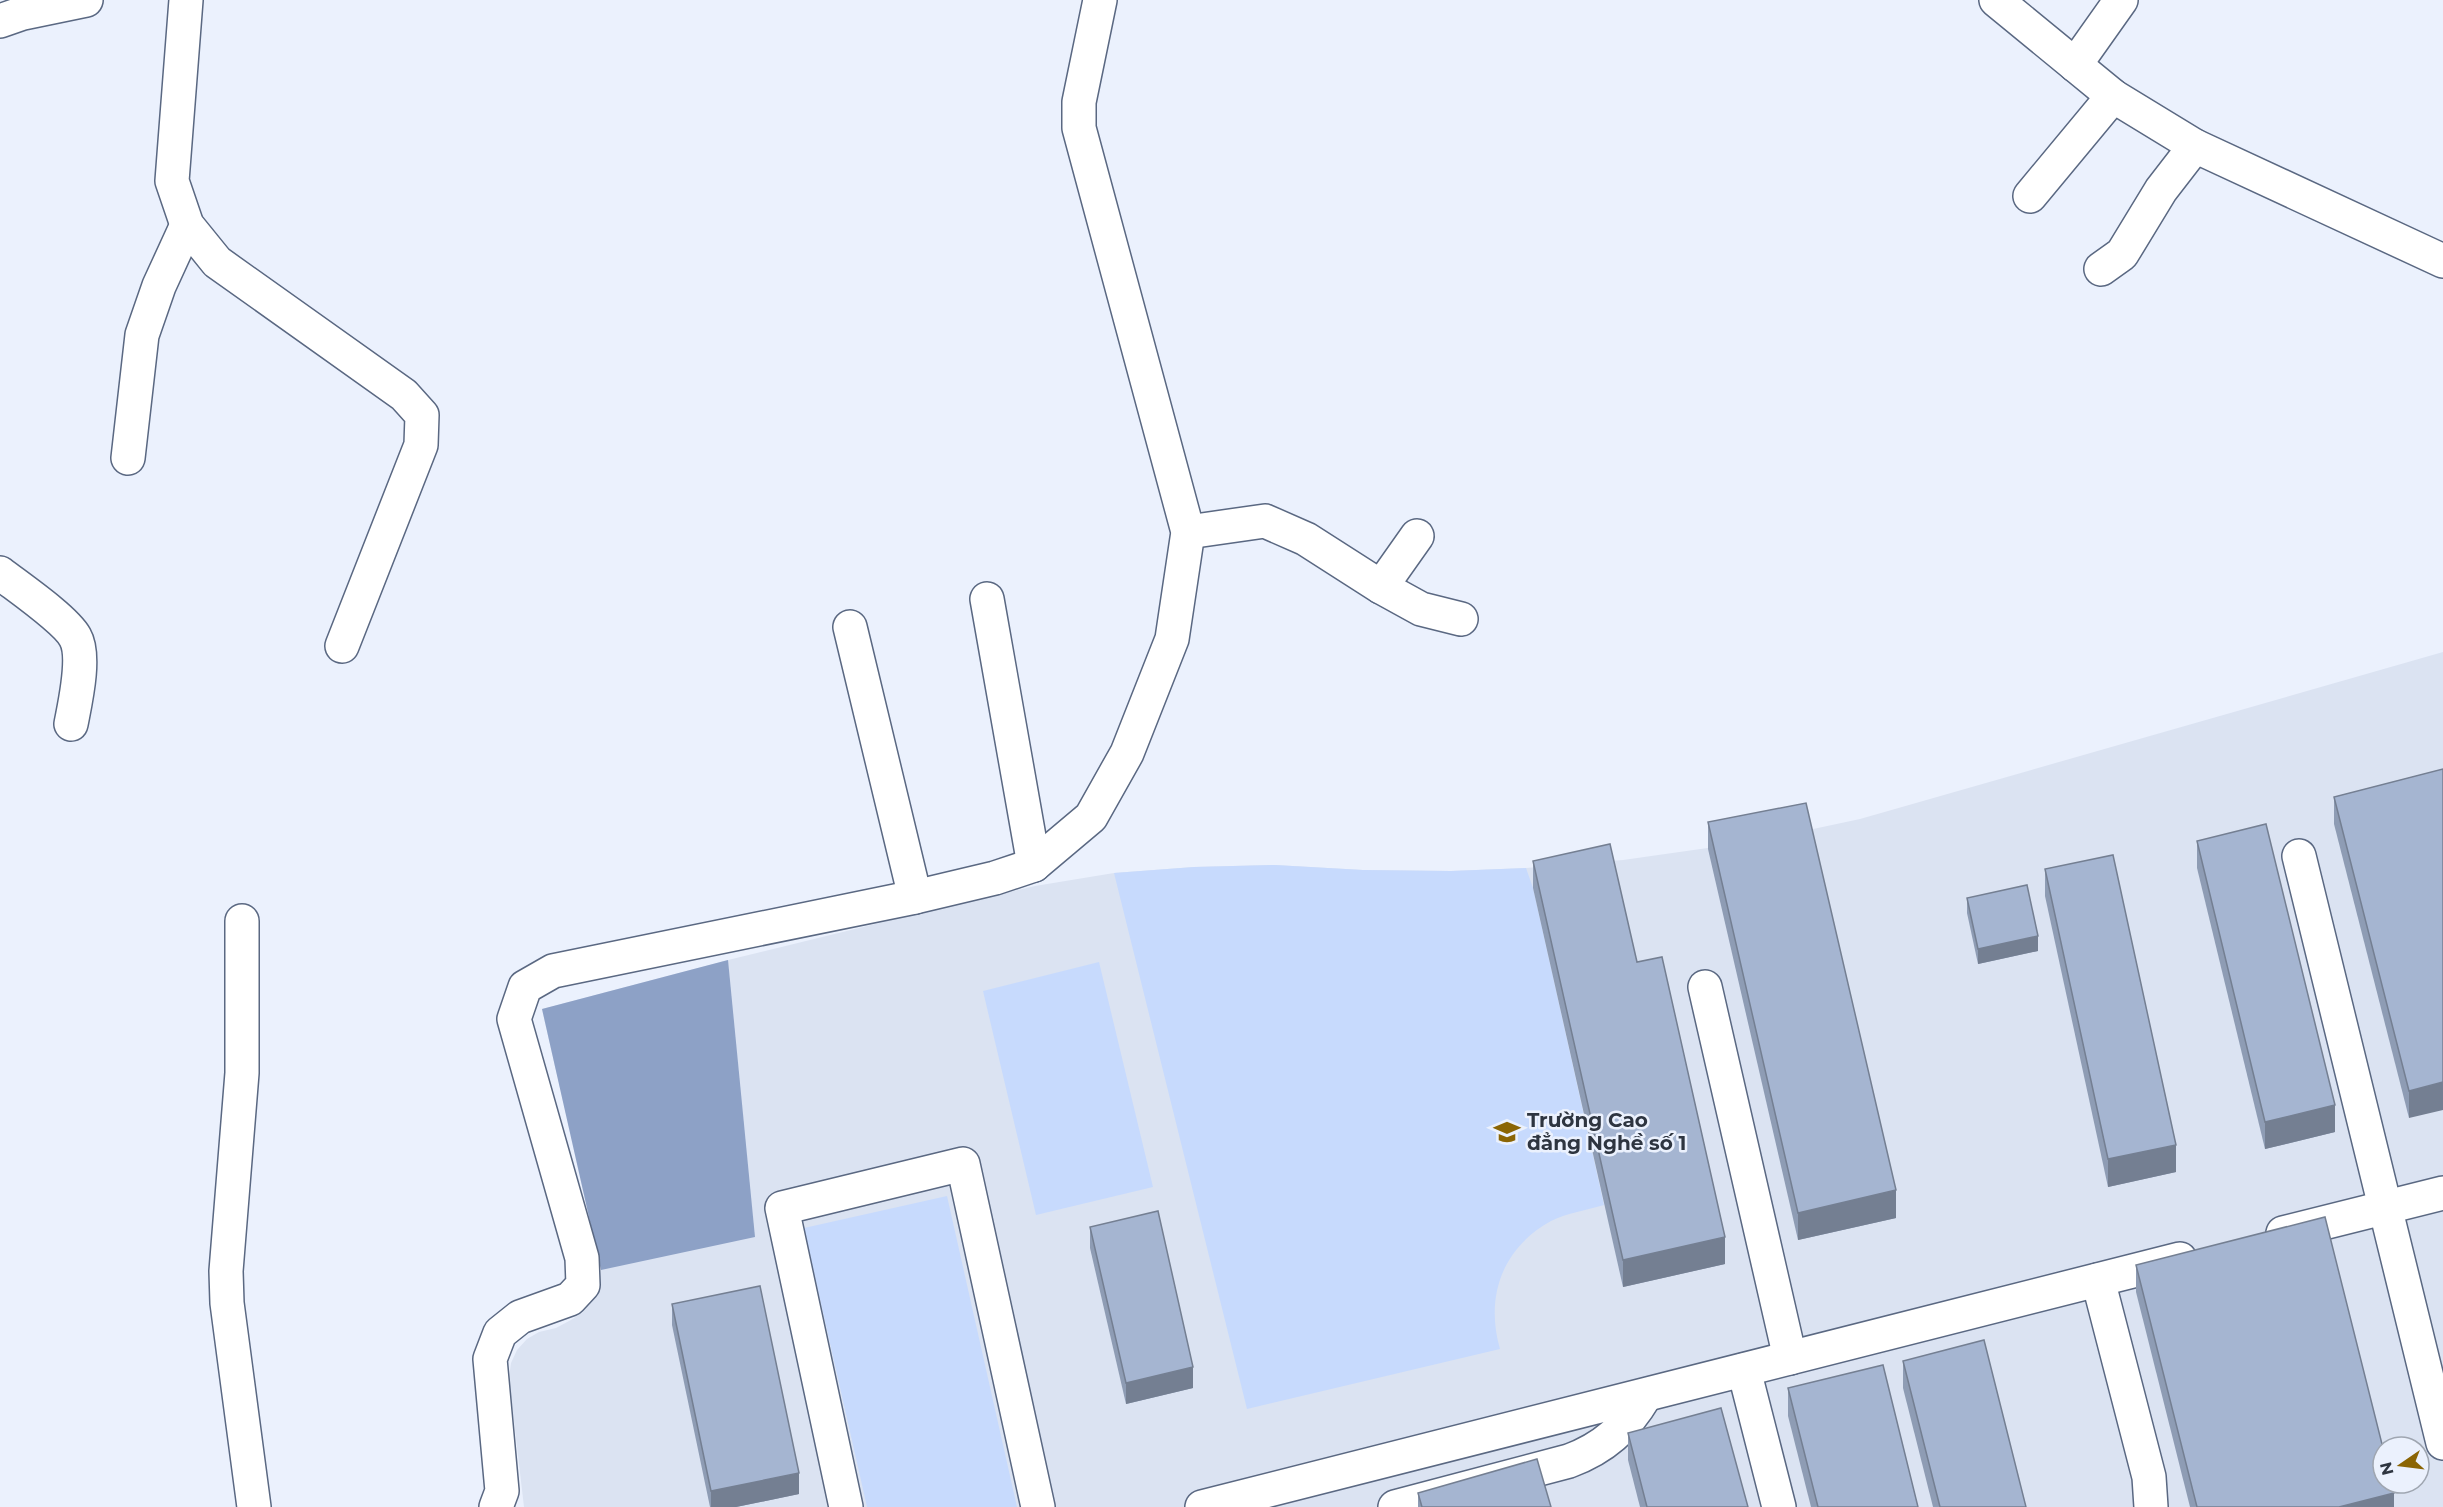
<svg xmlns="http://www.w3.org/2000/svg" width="2443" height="1507" font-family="Montserrat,sans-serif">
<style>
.built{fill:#dbe3f2;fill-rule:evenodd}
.green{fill:#c7dafd}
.water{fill:#8da1c6}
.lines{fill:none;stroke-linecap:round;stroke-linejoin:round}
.minor-casing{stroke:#5a6882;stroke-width:36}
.minor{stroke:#fff;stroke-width:33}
.wall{fill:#8e9cb4}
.shaded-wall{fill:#747f92}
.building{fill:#a5b5d1;stroke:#747f92;stroke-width:1.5}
.labels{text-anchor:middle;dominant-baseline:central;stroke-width:5;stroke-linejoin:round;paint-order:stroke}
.poi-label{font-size:20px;font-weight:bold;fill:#2e3540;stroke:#ebf1fd;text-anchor:start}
</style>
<rect width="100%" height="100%" fill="#ebf1fd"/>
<path class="built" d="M 2443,652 L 2443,1507 L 524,1507 L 509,1378 L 511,1363 L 517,1350 L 527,1339 L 539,1332 L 556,1328 L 571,1320 L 583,1312 L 593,1299 L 599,1285 L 601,1270 L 542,1009 L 728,960 L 957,904 L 1035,886 L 1114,873 L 1194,867 L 1275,865 L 1363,870 L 1451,871 L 1526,868 L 1623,860 L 1757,841 L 1860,819 ZM 2383,1447 L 2419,1447 L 2419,1483 L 2383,1483 Z"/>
<g class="green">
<path d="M 1275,865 L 1363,870 L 1451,871 L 1526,868 L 1533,888 L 1604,1205 C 1587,1210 1567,1213 1551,1221 C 1502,1248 1485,1297 1500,1349 L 1247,1409 L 1114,873 L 1194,867 Z"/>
<path d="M 1099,962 L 1153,1187 L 1036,1215 L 983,991 Z"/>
<path d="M 947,1196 L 1017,1507 L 867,1507 L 804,1228 Z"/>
</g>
<path class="water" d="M 728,960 L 755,1237 L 601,1270 L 542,1009 Z"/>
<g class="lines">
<g class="minor-casing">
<g id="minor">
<path d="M 186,0 L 172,181 L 187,225 L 217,262 L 404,395 L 422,415 L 421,445 L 342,646"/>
<path d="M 1996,0 L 2113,96 L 2195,146 L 2443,261"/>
<path d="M 0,21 L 23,13 L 86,0"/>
<path d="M 2075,65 L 2121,0"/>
<path d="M 2030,196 L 2113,96"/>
<path d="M 2101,269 L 2122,254 L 2161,190 L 2195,146"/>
<path d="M 128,458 L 142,335 L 159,286 L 187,225"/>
<path d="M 1188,532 L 1265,521 L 1306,539 L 1381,587 L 1421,609 L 1461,619"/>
<path d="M 0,573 C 18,587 65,619 75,637 C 86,656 75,703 71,724"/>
<path d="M 1381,587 L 1417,536"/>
<path d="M 987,599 L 1034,865"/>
<path d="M 850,627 L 915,897"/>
<path d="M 2299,856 L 2443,1443"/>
<path d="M 242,921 L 242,1073 L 226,1271 L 227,1303 L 254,1507"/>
<path d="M 1705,987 L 1790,1358"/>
<path d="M 2283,1233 L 2443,1193"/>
<path d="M 2098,1280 L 2149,1477 L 2151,1507"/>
<path d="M 1744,1370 L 1779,1507"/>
<path d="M 496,1507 L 502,1491 L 490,1359 L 500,1333 L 520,1317 L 570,1299 L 583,1285 L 582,1258 L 514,1019 L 525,987 L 553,971 L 915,897 L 995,878 L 1034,865 L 1091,817 L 1127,753 L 1172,639 L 1188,532 L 1079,128 L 1079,102 L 1100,0"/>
<path d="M 846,1507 L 782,1208 L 963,1164 L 1038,1507"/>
<path d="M 1202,1507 L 2180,1259"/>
<path d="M 1395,1507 L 1569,1461 C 1604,1448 1626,1428 1645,1396"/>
</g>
</g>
<use href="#minor" class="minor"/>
</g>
<g class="wall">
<path d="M 2443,769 L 2409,1118 L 2334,824 L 2334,797 Z"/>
<path d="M 1708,822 L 1896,1218 L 1798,1240 L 1708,849 Z"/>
<path d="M 2197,841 L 2335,1132 L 2265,1149 L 2197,868 Z"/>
<path d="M 1533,861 L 1637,962 L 1725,1264 L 1623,1287 L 1533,888 Z"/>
<path d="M 2045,869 L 2176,1172 L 2108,1187 L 2045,896 Z"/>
<path d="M 1967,898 L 2038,951 L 1978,964 L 1967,913 Z"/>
<path d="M 1090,1227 L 1193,1388 L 1126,1404 L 1090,1248 Z"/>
<path d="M 2136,1265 L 2394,1507 L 2190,1507 L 2136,1292 Z"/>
<path d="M 672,1304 L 799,1494 L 736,1507 L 710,1507 L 672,1325 Z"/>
<path d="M 1903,1361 L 2026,1507 L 1933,1507 L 1903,1388 Z"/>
<path d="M 1788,1388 L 1918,1507 L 1811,1507 L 1788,1416 Z"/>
<path d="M 1628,1433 L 1748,1507 L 1640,1507 L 1628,1460 Z"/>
<path d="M 1418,1493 L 1551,1507 L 1418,1507 Z"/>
</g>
<g class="shaded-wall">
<path d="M 2038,936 L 2038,951 L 1978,964 L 1978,949 Z"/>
<path d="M 2443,1082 L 2443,1110 L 2409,1118 L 2409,1091 Z"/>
<path d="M 2335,1105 L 2335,1132 L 2265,1149 L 2265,1122 Z"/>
<path d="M 2176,1145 L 2176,1172 L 2108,1187 L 2108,1159 Z"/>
<path d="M 1896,1190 L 1896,1218 L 1798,1240 L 1798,1213 Z"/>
<path d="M 1725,1237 L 1725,1264 L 1623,1287 L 1623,1260 Z"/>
<path d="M 1193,1367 L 1193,1388 L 1126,1404 L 1126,1383 Z"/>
<path d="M 799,1473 L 799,1494 L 736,1507 L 711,1507 L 711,1491 Z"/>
<path d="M 2394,1493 L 2394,1507 L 2339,1507 Z"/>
</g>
<g class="building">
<path d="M 2443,769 L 2443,1082 L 2409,1091 L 2334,797 Z"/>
<path d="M 1806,803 L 1896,1190 L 1798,1213 L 1708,822 Z"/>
<path d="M 2266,824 L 2335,1105 L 2265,1122 L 2197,841 Z"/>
<path d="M 1610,844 L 1637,962 L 1662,957 L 1725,1237 L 1623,1260 L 1533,861 Z"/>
<path d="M 2113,855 L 2176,1145 L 2108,1159 L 2045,869 Z"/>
<path d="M 2027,885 L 2038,936 L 1978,949 L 1967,898 Z"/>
<path d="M 1158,1211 L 1193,1367 L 1126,1383 L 1090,1227 Z"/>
<path d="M 2325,1217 L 2383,1448 L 2383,1483 L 2392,1483 L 2394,1493 L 2339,1507 L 2197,1507 L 2136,1265 Z"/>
<path d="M 760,1286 L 799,1473 L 711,1491 L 672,1304 Z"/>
<path d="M 1984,1340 L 2026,1507 L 1940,1507 L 1903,1361 Z"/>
<path d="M 1883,1365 L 1918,1507 L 1818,1507 L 1788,1388 Z"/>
<path d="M 1721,1408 L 1748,1507 L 1647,1507 L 1628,1433 Z"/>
<path d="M 1537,1459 L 1551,1507 L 1422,1507 L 1418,1493 Z"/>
</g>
<defs>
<g id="university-bare" transform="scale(2.07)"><path d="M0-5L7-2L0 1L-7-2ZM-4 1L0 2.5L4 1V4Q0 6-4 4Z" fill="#8b6504" stroke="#ebf1fd" stroke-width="2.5" paint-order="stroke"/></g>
</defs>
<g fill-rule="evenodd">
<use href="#university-bare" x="1507" y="1132"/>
</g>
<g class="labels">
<g class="poi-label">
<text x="1527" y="1120">Trường Cao<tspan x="1527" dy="23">đẳng Nghề số 1</tspan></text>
</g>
</g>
<g transform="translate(2401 1465) rotate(256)"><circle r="28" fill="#ebf1fd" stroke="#9fa6b1" stroke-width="1.5"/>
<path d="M0-4.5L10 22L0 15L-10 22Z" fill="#8b6504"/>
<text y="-9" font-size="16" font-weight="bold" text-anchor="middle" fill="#2e3540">N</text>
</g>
</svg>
